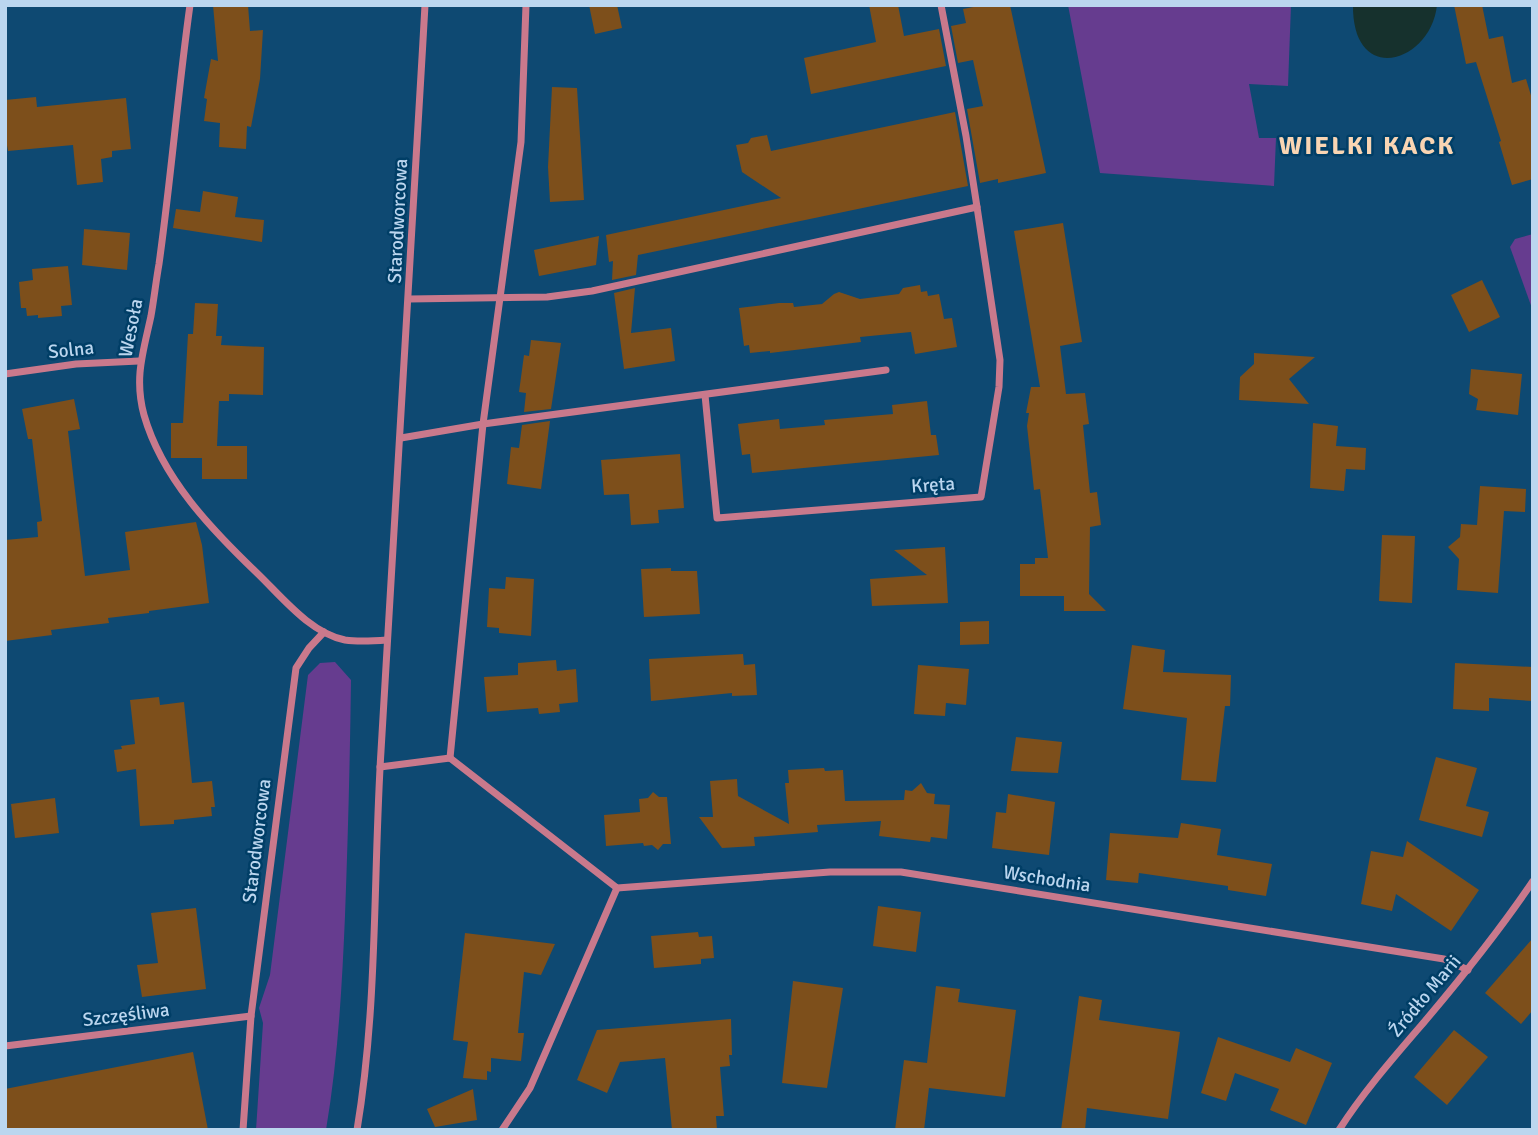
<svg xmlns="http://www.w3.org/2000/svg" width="1538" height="1135" font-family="Signika,sans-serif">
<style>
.green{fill:#663c8f}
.water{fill:#16312d}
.building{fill:#7d4f1b}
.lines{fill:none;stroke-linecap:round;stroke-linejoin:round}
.minor{stroke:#c9798c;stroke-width:7}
.labels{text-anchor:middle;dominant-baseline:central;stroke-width:5;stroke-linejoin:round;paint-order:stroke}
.street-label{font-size:19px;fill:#bbd6ef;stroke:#003e66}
.district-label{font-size:26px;font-weight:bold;letter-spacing:2px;fill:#f9d5b3;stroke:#003e66}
</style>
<rect width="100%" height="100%" fill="#0e4972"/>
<g class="green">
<path d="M 1068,5 L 1291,5 L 1288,86 L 1249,84 L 1259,138 L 1276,138 L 1274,186 L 1100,173 Z"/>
<path d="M 1533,234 L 1533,311 L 1510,247 L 1515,239 Z"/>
<path d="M 335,662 L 351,680 C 350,759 348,837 345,916 C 342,987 338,1059 326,1130 L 256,1130 L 263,1023 L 259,1008 L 270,975 L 308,675 L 320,663 Z"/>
</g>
<path class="water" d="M 1353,5 L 1437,5 C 1431,63 1352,87 1353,5 Z"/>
<g class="building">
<path d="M 213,5 L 248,5 L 250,31 L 263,30 L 260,79 L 251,127 L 247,126 L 246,149 L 219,147 L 220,123 L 204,121 L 207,99 L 204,98 L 211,59 L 218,61 Z"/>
<path d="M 589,5 L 617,5 L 622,28 L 595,34 Z"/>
<path d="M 869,5 L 898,5 L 904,36 L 939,29 L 946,66 L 811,94 L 804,58 L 876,42 Z"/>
<path d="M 984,5 L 1010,5 L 1046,173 L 998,183 L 998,179 L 980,183 L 967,109 L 983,106 L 973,60 L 958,63 L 951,26 L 966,23 L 963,9 Z"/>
<path d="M 1454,5 L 1482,5 L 1489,39 L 1503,36 L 1512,83 L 1526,79 L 1533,102 L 1533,179 L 1512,185 L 1499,142 L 1501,141 L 1476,62 L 1466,64 Z"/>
<path d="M 552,87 L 577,88 L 584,200 L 550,202 L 548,167 Z"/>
<path d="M 36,97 L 37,107 L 126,98 L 131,149 L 112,151 L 112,157 L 101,159 L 103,182 L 77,185 L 73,145 L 8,151 L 5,134 L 5,100 Z"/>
<path d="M 955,112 L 968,186 L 638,255 L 636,275 L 612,280 L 613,261 L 609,262 L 606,235 L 781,198 L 742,172 L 736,145 L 748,143 L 751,138 L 767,135 L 771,151 Z"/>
<path d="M 203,191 L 238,197 L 235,217 L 264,220 L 262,242 L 173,228 L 176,209 L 200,212 Z"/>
<path d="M 1063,223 L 1082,342 L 1060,346 L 1066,394 L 1085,393 L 1089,424 L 1083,425 L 1090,493 L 1097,492 L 1101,525 L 1090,527 L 1089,594 L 1106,611 L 1064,611 L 1064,596 L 1020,596 L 1020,564 L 1035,564 L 1035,558 L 1048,558 L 1040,489 L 1034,490 L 1027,426 L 1029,413 L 1026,413 L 1031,387 L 1040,387 L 1014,231 Z"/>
<path d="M 84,229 L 130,233 L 127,270 L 82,265 Z"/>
<path d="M 599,236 L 596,265 L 539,276 L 534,250 Z"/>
<path d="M 68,266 L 72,305 L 61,306 L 62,316 L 38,318 L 38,315 L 27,316 L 26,308 L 21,308 L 19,282 L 33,280 L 32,269 Z"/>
<path d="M 1482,280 L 1500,317 L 1469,332 L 1451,295 Z"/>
<path d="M 920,285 L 921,292 L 927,291 L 928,296 L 939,294 L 944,319 L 952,318 L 957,347 L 915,354 L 911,332 L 860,337 L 861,342 L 770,353 L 770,351 L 750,353 L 749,345 L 744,346 L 739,308 L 779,303 L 793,303 L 794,307 L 822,304 L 834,294 L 839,292 L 860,299 L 899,294 L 903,288 Z"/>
<path d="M 635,288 L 631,333 L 671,328 L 675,361 L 624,369 L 614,293 Z"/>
<path d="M 195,303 L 218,304 L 216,336 L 222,336 L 221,345 L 264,347 L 263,395 L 229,394 L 229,401 L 219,401 L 217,446 L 247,446 L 247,479 L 202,479 L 202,458 L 171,458 L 171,423 L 183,423 L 188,334 L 193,334 Z"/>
<path d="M 531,340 L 561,343 L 551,409 L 524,412 L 526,393 L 519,392 L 524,355 L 529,356 Z"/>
<path d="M 1254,353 L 1315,357 L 1289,379 L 1309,404 L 1239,400 L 1240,377 L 1254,364 Z"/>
<path d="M 1471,369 L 1522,374 L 1518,415 L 1476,410 L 1478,399 L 1469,394 Z"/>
<path d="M 74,399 L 80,429 L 68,431 L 85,576 L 130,570 L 125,532 L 196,522 L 202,545 L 209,603 L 149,611 L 149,613 L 108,618 L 109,623 L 51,630 L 52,635 L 5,641 L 5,540 L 38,537 L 37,522 L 42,521 L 32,439 L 28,439 L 22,409 Z"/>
<path d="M 927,401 L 931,435 L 936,435 L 939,455 L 752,473 L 750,454 L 742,455 L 738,424 L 779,419 L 780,429 L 825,425 L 824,420 L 893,414 L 892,405 Z"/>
<path d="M 550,421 L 541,489 L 507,484 L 511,447 L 519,448 L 522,425 Z"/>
<path d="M 1313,423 L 1338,426 L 1336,446 L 1366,448 L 1365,470 L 1346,469 L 1344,491 L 1310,488 Z"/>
<path d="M 680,454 L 684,508 L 658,510 L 659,523 L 631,525 L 629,494 L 604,495 L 601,460 Z"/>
<path d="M 1480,486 L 1526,489 L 1525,512 L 1504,511 L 1498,593 L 1457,590 L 1459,559 L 1448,547 L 1460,537 L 1461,524 L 1477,525 Z"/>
<path d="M 1382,535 L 1415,536 L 1412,603 L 1379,601 Z"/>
<path d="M 945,547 L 948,603 L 872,606 L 870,579 L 927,575 L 894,550 Z"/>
<path d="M 671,568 L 671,571 L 697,571 L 700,614 L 644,617 L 641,569 Z"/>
<path d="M 506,577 L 534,579 L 531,636 L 499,633 L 499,628 L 487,627 L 489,588 L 505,589 Z"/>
<path d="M 989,621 L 989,644 L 960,645 L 960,622 Z"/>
<path d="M 1132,645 L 1165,650 L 1163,672 L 1231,675 L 1230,706 L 1225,706 L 1216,782 L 1181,780 L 1187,718 L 1123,709 Z"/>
<path d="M 743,654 L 744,665 L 755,664 L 757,695 L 732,696 L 732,693 L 651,701 L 649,659 Z"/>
<path d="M 556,660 L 557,671 L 576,669 L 578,702 L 559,704 L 560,712 L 539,714 L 538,708 L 487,712 L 484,677 L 518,675 L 518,663 Z"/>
<path d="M 1455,663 L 1533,667 L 1533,701 L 1489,698 L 1489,711 L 1453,709 Z"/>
<path d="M 918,665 L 969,669 L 966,705 L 946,703 L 945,716 L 914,714 Z"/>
<path d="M 159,697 L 160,705 L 184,702 L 192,783 L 212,781 L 215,807 L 211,807 L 212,816 L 174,820 L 174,824 L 140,826 L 136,769 L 117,772 L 114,750 L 122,749 L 121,746 L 135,744 L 130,700 Z"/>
<path d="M 1016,737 L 1062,742 L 1058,773 L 1011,771 Z"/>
<path d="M 1436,757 L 1477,768 L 1466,806 L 1489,812 L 1482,837 L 1419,820 Z"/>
<path d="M 824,768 L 825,771 L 843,770 L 845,801 L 904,800 L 905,790 L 912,791 L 921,783 L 927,793 L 935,794 L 934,804 L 950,805 L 947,839 L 931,837 L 930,842 L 879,836 L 881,821 L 817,825 L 818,832 L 754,837 L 755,846 L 722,848 L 699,817 L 713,817 L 710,781 L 737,779 L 738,796 L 789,824 L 785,783 L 789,783 L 788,770 Z"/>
<path d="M 653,792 L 659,797 L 667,797 L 671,844 L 663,844 L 658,850 L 652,845 L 644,846 L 643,843 L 606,846 L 604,815 L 640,812 L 639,799 L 648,798 Z"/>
<path d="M 1008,794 L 1055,802 L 1049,855 L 992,848 L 996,812 L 1006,813 Z"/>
<path d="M 55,798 L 59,833 L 15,838 L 11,804 Z"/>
<path d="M 1181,823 L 1221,829 L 1217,855 L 1272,864 L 1266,896 L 1228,890 L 1228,886 L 1139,873 L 1138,883 L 1106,880 L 1110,833 L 1178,838 Z"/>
<path d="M 1407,841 L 1479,890 L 1451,931 L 1396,894 L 1392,911 L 1361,904 L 1371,851 L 1403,857 Z"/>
<path d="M 878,906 L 921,912 L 916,952 L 873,946 Z"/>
<path d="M 196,908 L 206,989 L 142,997 L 137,965 L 158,963 L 151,913 Z"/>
<path d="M 698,932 L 699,937 L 712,936 L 714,958 L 701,959 L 701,964 L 654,968 L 651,936 Z"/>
<path d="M 465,933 L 555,944 L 541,975 L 524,972 L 518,1033 L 524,1033 L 521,1061 L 491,1058 L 491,1072 L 487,1071 L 487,1080 L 463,1078 L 468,1042 L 453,1040 Z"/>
<path d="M 1533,938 L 1533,1010 L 1521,1024 L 1485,993 Z"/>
<path d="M 793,981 L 843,988 L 827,1088 L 782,1083 Z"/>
<path d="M 936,986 L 960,989 L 958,1002 L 1016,1010 L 1005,1097 L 929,1088 L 924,1130 L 895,1130 L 904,1060 L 927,1063 Z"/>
<path d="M 1079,996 L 1102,1000 L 1099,1020 L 1180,1032 L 1168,1119 L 1087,1108 L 1085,1130 L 1061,1130 Z"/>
<path d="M 731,1019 L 732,1055 L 729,1055 L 730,1066 L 720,1067 L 724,1116 L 716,1116 L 717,1130 L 672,1130 L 665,1058 L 620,1062 L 607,1093 L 577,1080 L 597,1030 Z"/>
<path d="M 1454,1030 L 1488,1057 L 1447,1105 L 1414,1077 Z"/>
<path d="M 1218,1037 L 1290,1062 L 1296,1048 L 1332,1063 L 1306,1125 L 1270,1110 L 1279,1089 L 1235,1073 L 1226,1101 L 1201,1093 Z"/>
<path d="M 193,1052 L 208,1130 L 5,1130 L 5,1089 Z"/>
<path d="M 473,1089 L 477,1120 L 435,1127 L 427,1109 Z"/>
</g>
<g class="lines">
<g class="minor">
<path d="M 190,5 C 178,91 171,178 159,264 C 156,281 154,299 151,316 C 143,353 134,378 144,415 C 162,478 211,529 257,573 C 282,597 310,633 345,640 C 359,642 373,641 387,640"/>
<path d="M 409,299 L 547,297 L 592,291 L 977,207 L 966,136 L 941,5"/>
<path d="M 5,374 L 76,364 L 139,361"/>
<path d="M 705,395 L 717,518 L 981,497 L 999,387 L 1000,360 L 977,207"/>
<path d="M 401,438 L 483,424 L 886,370"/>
<path d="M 450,758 L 617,888 L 830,872 L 901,872 L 1444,959 L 1468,970"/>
<path d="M 450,758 L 483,424 L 521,142 L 526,5"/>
<path d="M 380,767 L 450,758"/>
<path d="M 5,1046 L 251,1016"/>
<path d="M 243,1130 L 251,1016 L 296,668 L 309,648 L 324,632"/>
<path d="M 357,1130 C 378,1004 373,878 381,751 C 396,503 411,254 425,5"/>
<path d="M 502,1130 L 530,1088 L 617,888"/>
<path d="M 1339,1130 C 1364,1091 1395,1056 1425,1021 C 1463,976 1500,930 1533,881"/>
</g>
</g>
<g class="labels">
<g class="street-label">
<text transform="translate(398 221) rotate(-87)">Starodworcowa</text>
<text transform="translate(131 328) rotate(-79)">Wesoła</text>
<text transform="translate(71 350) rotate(-6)">Solna</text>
<text transform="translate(933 485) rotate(-4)">Kręta</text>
<text transform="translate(257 841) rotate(-83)">Starodworcowa</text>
<text transform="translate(1047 879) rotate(9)">Wschodnia</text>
<text transform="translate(1425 996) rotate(-50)">Źródło Marii</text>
<text transform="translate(126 1015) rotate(-7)">Szczęśliwa</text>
</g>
<g class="district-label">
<text x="1367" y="146">WIELKI KACK</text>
</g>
</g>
<rect width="1538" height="1135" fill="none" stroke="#bbd6ef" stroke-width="14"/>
</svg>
